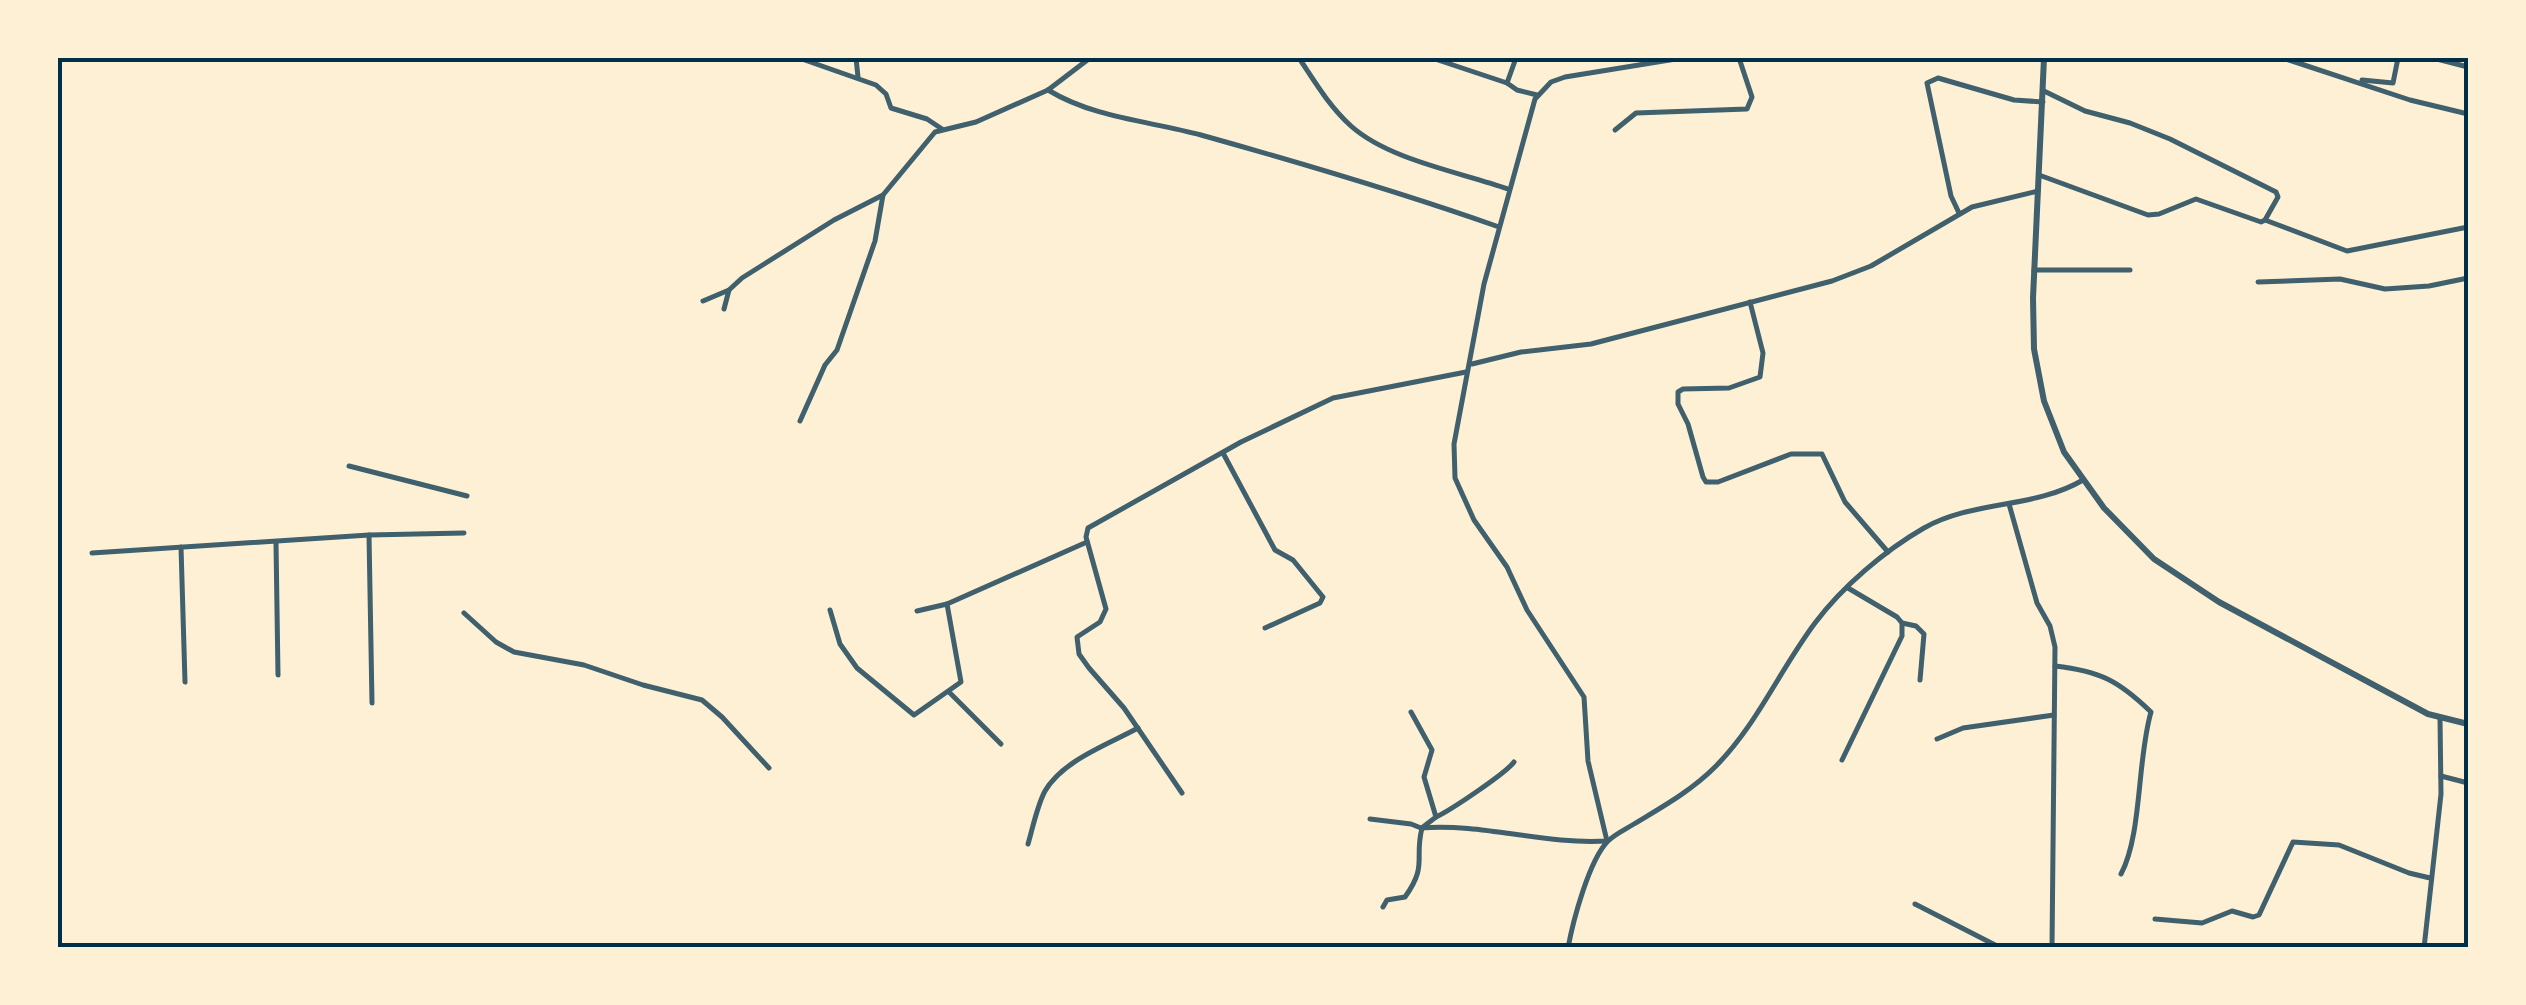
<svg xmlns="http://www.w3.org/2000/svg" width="2526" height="1005" font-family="'Roboto Condensed',sans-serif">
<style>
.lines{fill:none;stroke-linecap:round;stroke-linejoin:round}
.minor{stroke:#3f606c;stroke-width:5}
.tertiary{stroke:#3f606c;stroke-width:6}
.neatline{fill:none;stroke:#003049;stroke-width:4}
</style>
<rect width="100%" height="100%" fill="#fdf0d5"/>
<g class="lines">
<g class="minor">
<path d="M 799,58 L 876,85 L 886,94 L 891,108 L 927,119 L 942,129"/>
<path d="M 856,58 L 858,77"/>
<path d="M 1299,58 C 1315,82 1329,106 1351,126 C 1389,160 1460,172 1508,189"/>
<path d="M 1432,58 L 1507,83"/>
<path d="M 1516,58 L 1507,83 L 1517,90 L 1537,95"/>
<path d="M 2283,58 L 2410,100 L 2468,114"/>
<path d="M 2433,58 L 2468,67"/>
<path d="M 2362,80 L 2393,83 L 2398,58"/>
<path d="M 1048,90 C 1094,118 1149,121 1201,135 C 1301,163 1400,192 1499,227"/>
<path d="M 1615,130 L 1636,113 L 1747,109 L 1752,97 L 1739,58"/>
<path d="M 2039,175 L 2148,215 L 2159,214 L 2196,199 L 2261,222 L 2265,220 L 2278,197 L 2276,192 L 2170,139 L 2130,123 L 2085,111 L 2044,91"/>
<path d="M 1959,213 L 1951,196 L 1927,83 L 1938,78 L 2014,100 L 2043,102"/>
<path d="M 2265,220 L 2347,251 L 2468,227"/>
<path d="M 2034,270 L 2130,270"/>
<path d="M 2258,282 L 2340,279 L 2385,289 L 2429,286 L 2468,278"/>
<path d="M 703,301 L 729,290"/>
<path d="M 1750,302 L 1763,353 L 1760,377 L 1729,388 L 1683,389 L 1678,392 L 1678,404 L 1688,424 L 1703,477 L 1706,482 L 1718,482 L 1791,454 L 1822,454 L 1845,502 L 1888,552"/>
<path d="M 724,309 L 729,290 L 742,278 L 834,220 L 883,195 L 935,132 L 976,122 L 1048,90 L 1090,58"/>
<path d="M 1472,364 L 1521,352 L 1591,344 L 1832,281 L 1871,266 L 1972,207 L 2038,191"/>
<path d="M 800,421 L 825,365 L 837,350 L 875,241 L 883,195"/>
<path d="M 1223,453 L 1275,550 L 1293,560 L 1323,597 L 1320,603 L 1265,628"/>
<path d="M 349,466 L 467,496"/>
<path d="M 2009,504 L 2037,603 L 2050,626 L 2055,647 L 2052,948"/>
<path d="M 369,535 L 372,703"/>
<path d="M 276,543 L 278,675"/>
<path d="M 181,547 L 185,682"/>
<path d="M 92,553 L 369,535 L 464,533"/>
<path d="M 947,604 L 1087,542"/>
<path d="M 830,610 L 840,644 L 857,668 L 914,715 L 961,682 L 947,604 L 917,611"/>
<path d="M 464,613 L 496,642 L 514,652 L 584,665 L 643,685 L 702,700 L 722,717 L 769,768"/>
<path d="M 1902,623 L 1916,626 L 1924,634 L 1920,680"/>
<path d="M 2055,666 C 2100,671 2119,681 2151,712 C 2137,760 2142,835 2121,874"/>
<path d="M 949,692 L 1001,744"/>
<path d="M 1411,712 L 1432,750 L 1424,777 L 1436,817 L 1423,827"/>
<path d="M 1937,739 L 1963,728 L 2054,715"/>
<path d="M 1842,760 L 1902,636 L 1902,623 L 1897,617 L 1848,588"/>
<path d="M 2441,776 L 2468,783"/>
<path d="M 1182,793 L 1124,708 L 1089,668 L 1079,654 L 1077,637 L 1100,622 L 1106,609 L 1086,537 L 1088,528 L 1241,442 L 1333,398 L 1466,372"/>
<path d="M 1436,817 C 1451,810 1506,773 1514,762"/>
<path d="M 1370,819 L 1411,824 L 1421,828 C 1483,823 1544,845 1607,841 L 1588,761 L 1584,697 L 1527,610 L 1507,567 L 1474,520 L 1455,478 L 1454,444 L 1484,284 L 1535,99 L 1551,82 L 1565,77 L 1682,58"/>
<path d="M 1028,844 C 1033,827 1037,806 1045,791 C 1063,760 1109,744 1138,728"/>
<path d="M 1915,904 L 2001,948"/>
<path d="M 1383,907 L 1387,900 L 1405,897 C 1428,865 1414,859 1422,828"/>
<path d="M 2155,919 L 2202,923 L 2232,911 L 2253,917 L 2259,915 L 2293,842 L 2339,845 L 2409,873 L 2430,878"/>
<path d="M 1568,948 C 1573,921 1589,860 1608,841 C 1615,834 1626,829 1634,824 C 1662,807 1691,791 1715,767 C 1757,725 1779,671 1815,623 C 1842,587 1884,551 1924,528 C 1973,500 2034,509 2083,480"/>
<path d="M 2424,948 L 2441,794 L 2440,718"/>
</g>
<path class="tertiary" d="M 2044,58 L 2033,298 L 2034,349 L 2044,401 L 2064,452 L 2104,508 L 2154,559 L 2219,602 L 2428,714 L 2468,724"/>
</g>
<rect width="2526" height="1005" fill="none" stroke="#fdf0d5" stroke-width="120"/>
<rect x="60" y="60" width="2406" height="885" class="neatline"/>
</svg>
